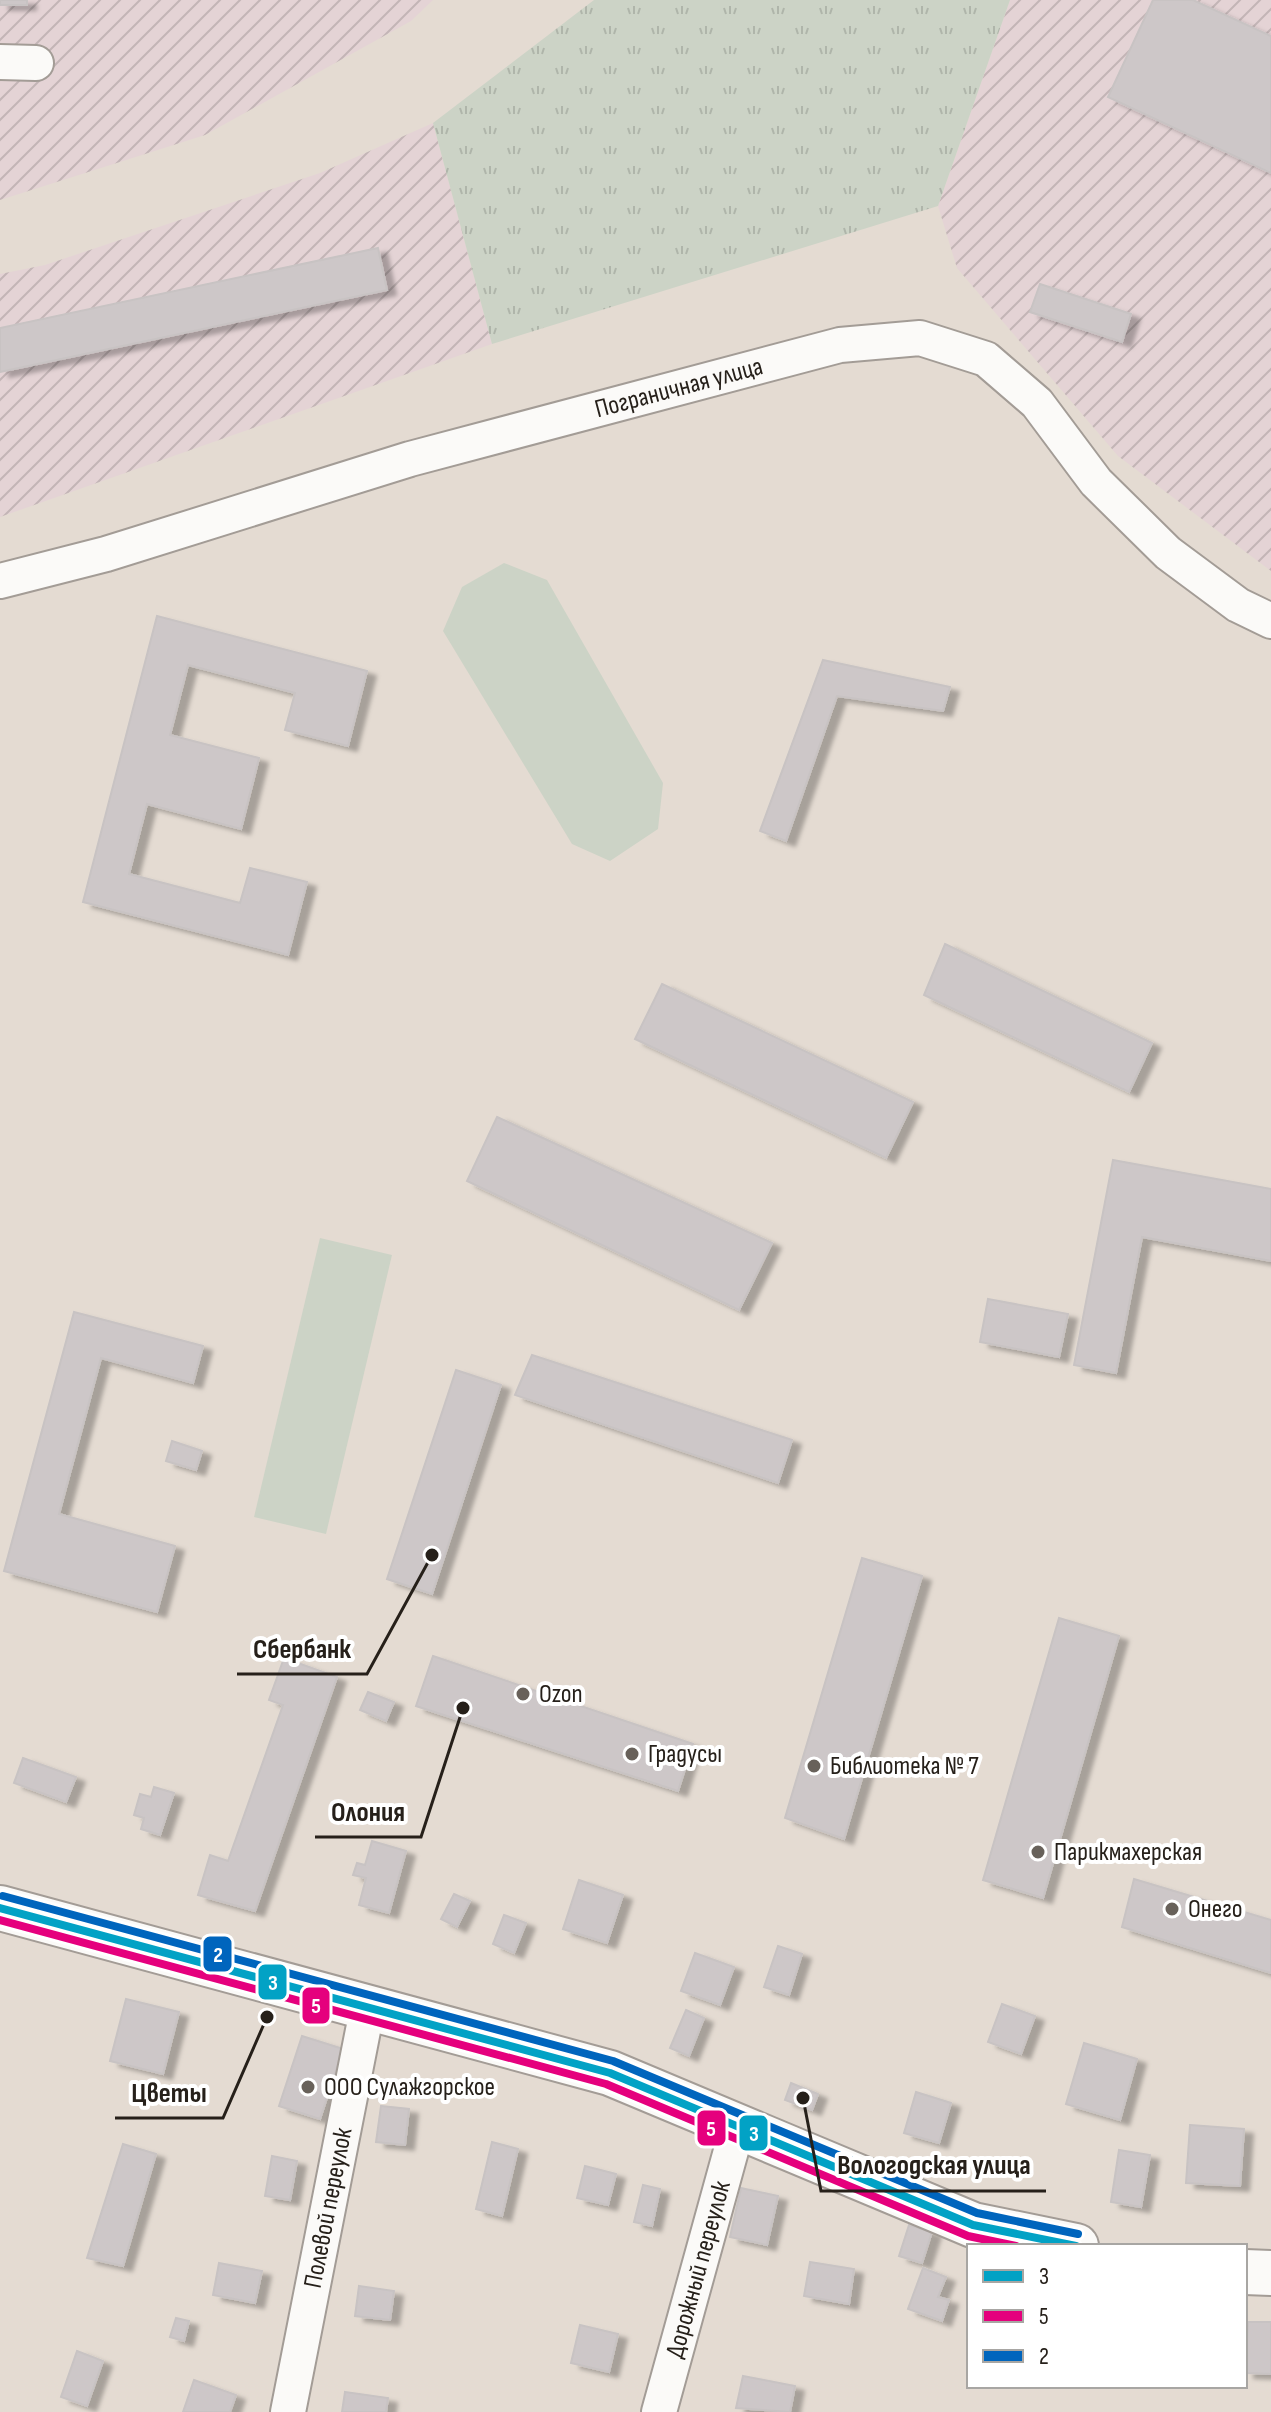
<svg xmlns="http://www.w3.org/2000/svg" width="1271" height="2412" font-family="'Sofia Sans Condensed',sans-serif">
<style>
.industrial{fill:url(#industrial-furrows)}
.grass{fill:url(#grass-tufts)}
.garden{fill:#ccd3c6}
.building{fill:#cdc7c8;stroke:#c8c3c3;stroke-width:2;filter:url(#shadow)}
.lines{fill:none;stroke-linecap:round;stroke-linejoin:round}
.minor-casing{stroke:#a39c96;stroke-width:38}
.major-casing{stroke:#a39c96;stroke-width:48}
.minor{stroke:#fbfaf8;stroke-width:34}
.major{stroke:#fbfaf8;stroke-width:44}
.bus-1-casing{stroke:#fff;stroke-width:14}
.bus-2-casing{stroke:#fff;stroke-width:14}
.bus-3-casing{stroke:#fff;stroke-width:14}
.bus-1{stroke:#02a2c5;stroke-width:8}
.bus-2{stroke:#e5007d;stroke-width:8}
.bus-3{stroke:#0065bd;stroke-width:8}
.poi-dot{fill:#68615a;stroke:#fff;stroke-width:3}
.labels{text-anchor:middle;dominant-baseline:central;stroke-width:8;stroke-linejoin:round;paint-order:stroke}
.street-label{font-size:26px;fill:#26201a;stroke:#fff}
.poi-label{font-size:26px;fill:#26201a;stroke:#fff;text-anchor:start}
.leader{fill:none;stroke:#26201a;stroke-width:3}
.callout-dot{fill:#26201a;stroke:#fff;stroke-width:3}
.callout-label{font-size:28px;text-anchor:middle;font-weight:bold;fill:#26201a;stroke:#fff;stroke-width:8;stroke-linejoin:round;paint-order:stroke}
.line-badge{stroke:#fff;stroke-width:3}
.badge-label{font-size:22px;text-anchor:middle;font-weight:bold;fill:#fff}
</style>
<defs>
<pattern id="industrial-furrows" width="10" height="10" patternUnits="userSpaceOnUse" patternTransform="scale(2)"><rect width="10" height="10" fill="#e4d3d5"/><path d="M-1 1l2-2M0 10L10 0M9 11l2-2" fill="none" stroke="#c3b5b6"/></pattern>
<pattern id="grass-tufts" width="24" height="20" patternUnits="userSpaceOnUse" patternTransform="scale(2)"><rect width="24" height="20" fill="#ccd3c6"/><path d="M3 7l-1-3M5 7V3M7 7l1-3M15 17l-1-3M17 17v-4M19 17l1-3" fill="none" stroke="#afb5aa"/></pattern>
<filter id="shadow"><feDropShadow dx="9" dy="5" stdDeviation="2" flood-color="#0004"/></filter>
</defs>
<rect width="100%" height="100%" fill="#e4dbd2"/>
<g class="industrial">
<path d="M 0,0 L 433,0 L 411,21 L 205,135 L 0,200 Z"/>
<path d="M 1010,0 L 1271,0 L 1271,571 L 1118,456 L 957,268 L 938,206 Z"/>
<path d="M 433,123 L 492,344 L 0,517 L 0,274 L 45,265 L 320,173 Z"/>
</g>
<path class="grass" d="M 594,0 L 1010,0 L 938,206 L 492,344 L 433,123 Z"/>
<g class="garden">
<path d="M 504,563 L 547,580 L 663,783 L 658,829 L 610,861 L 572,844 L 443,631 L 462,587 Z"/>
<path d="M 320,1238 L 392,1255 L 326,1534 L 254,1517 Z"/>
</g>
<g class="building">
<rect x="0" y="0" width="27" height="5"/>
<path d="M 1153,0 L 1193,0 L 1271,36 L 1271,173 L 1108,97 Z"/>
<path d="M 378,248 L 387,290 L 0,372 L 0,328 Z"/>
<path d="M 1040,284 L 1131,314 L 1122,342 L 1030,312 Z"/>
<path d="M 157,616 L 367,671 L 348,746 L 285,730 L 295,693 L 188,665 L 170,735 L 259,758 L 241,829 L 147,804 L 129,874 L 240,903 L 250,868 L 307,882 L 288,955 L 83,902 Z"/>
<path d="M 823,660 L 950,687 L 943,711 L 837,696 L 786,841 L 760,831 Z"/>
<path d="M 945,944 L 1152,1043 L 1129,1092 L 924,995 Z"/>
<path d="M 662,984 L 913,1102 L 886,1158 L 635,1039 Z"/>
<path d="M 497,1117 L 772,1243 L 739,1310 L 467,1181 Z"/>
<path d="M 1113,1160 L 1271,1189 L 1271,1261 L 1142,1237 L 1116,1373 L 1074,1365 Z"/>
<path d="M 988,1299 L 1068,1314 L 1059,1357 L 980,1342 Z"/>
<path d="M 74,1312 L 203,1346 L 193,1383 L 101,1358 L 59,1514 L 175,1546 L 157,1612 L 4,1571 Z"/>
<path d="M 532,1355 L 792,1440 L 778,1483 L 515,1395 Z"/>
<path d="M 456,1370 L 501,1385 L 432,1594 L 387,1579 Z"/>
<path d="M 172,1441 L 202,1451 L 196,1470 L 166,1461 Z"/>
<path d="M 862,1558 L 922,1576 L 844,1839 L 785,1818 Z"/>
<path d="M 1059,1618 L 1119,1636 L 1043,1898 L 983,1880 Z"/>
<path d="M 433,1656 L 693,1744 L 678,1791 L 416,1706 Z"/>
<path d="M 284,1658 L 337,1677 L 255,1911 L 198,1895 L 210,1855 L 228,1861 L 283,1705 L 269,1700 Z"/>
<path d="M 368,1692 L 394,1702 L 386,1721 L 360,1710 Z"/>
<path d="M 23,1758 L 76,1777 L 66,1802 L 14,1783 Z"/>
<path d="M 154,1787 L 174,1793 L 160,1835 L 141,1829 L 144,1818 L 134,1815 L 140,1794 L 151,1797 Z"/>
<path d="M 372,1841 L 406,1851 L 389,1913 L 359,1905 L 366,1878 L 353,1875 L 357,1863 L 365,1865 Z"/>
<path d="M 1134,1879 L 1271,1920 L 1271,1973 L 1122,1927 Z"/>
<path d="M 579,1880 L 623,1895 L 607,1943 L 563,1929 Z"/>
<path d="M 454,1894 L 470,1901 L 457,1927 L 441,1919 Z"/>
<path d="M 504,1915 L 526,1923 L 514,1953 L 493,1944 Z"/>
<path d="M 778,1946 L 802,1954 L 789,1995 L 764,1987 Z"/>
<path d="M 695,1953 L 734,1967 L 720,2005 L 681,1991 Z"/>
<path d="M 126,1999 L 179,2012 L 163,2074 L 110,2061 Z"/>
<path d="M 1002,2004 L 1035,2016 L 1021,2054 L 988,2042 Z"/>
<path d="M 686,2010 L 704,2018 L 689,2056 L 670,2048 Z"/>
<path d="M 302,2036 L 343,2049 L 320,2119 L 279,2106 Z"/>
<path d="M 1084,2043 L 1137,2059 L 1120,2120 L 1066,2104 Z"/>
<path d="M 791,2083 L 818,2094 L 812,2110 L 785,2100 Z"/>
<path d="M 916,2092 L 951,2103 L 939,2143 L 904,2133 Z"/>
<path d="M 381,2106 L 409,2109 L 405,2145 L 376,2142 Z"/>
<path d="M 1190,2125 L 1244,2129 L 1240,2186 L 1186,2183 Z"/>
<path d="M 492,2142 L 518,2149 L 502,2216 L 476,2209 Z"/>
<path d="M 123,2144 L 156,2154 L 123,2266 L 87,2258 Z"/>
<path d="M 1119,2150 L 1150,2155 L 1141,2207 L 1111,2202 Z"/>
<path d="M 272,2156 L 297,2161 L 290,2200 L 265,2196 Z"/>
<path d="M 585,2166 L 616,2174 L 608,2205 L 577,2198 Z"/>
<path d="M 643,2185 L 660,2189 L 652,2226 L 634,2222 Z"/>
<path d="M 741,2188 L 778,2196 L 767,2245 L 730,2237 Z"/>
<path d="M 909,2225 L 932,2232 L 922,2263 L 899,2256 Z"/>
<path d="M 810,2262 L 854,2269 L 849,2304 L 804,2296 Z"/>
<path d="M 219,2263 L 262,2271 L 255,2303 L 213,2295 Z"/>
<path d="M 923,2268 L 946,2277 L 938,2297 L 949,2300 L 942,2321 L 908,2309 Z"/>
<path d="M 359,2286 L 394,2291 L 390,2320 L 355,2316 Z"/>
<path d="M 176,2318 L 189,2321 L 184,2341 L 170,2337 Z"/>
<path d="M 1248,2322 L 1271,2322 L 1271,2374 L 1245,2373 Z"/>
<path d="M 580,2325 L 618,2334 L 609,2372 L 571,2363 Z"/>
<path d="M 77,2351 L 103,2361 L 87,2406 L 61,2397 Z"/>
<path d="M 743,2376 L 795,2386 L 790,2412 L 736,2408 Z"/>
<path d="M 194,2380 L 236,2395 L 230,2412 L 183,2412 Z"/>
<path d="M 345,2392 L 388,2398 L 386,2412 L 342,2412 Z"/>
</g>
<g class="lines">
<g class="minor-casing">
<g id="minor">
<path d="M 0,62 L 36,63"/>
<path id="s1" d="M 0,581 L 106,554 L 410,459 L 840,345 L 920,338 L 986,359 L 1037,403 L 1096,482 L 1168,553 L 1238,605 L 1271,621"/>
<path id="s2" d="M 288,2412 L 368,2005"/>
<path id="s3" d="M 659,2412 L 737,2129"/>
</g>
</g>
<g class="major-casing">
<g id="major">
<path d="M 0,1908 L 610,2073 L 973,2225 L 1076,2246"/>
<path d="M 1245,2272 L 1271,2273"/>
</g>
</g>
<use href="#minor" class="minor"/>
<use href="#major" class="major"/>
<g class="bus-1-casing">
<path id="bus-1" d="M 0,1908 L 610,2073 L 973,2225 L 1076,2246"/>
</g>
<g class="bus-2-casing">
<path id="bus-2" d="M 0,1920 L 606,2084 L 968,2236 L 1016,2246"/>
</g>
<g class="bus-3-casing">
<path id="bus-3" d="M 3,1896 L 613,2061 L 977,2213 L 1078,2234"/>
</g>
<use href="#bus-1" class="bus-1"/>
<use href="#bus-2" class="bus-2"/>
<use href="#bus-3" class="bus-3"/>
</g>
<g class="poi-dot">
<circle cx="523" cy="1694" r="8"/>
<circle cx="632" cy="1754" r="8"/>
<circle cx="814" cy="1766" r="8"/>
<circle cx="1038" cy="1852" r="8"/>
<circle cx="1172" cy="1909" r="8"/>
<circle cx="308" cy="2087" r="8"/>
</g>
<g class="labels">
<g class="street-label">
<text stroke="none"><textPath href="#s1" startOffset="706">Пограничная улица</textPath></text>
<text stroke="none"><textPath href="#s2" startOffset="208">Полевой переулок</textPath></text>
<text stroke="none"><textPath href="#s3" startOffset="148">Дорожный переулок</textPath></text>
</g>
<g class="poi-label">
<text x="539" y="1694">Ozon</text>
<text x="648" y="1754">Градусы</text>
<text x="830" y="1766">Библиотека № 7</text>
<text x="1054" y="1852">Парикмахерская</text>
<text x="1188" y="1909">Онего</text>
<text x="324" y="2087">ООО Сулажгорское</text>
</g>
</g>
<path class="leader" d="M432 1555L367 1674H237M463 1708L421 1837H315M267 2017L223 2118H115M803 2098L821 2191H1046"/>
<g class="callout-dot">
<circle cx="432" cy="1555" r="8"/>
<circle cx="463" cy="1708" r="8"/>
<circle cx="267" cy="2017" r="8"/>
<circle cx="803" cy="2098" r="8"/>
</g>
<g class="callout-label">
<text x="302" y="1658">Сбербанк</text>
<text x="368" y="1821">Олония</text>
<text x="169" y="2102">Цветы</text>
<text x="934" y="2174">Вологодская улица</text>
</g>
<g class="line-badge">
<rect x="202" y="1935" width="31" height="38" rx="8" fill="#0065bd"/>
<rect x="257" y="1963" width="31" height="38" rx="8" fill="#02a2c5"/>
<rect x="301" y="1986" width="30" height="39" rx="8" fill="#e5007d"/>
<rect x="696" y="2109" width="31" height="38" rx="8" fill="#e5007d"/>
<rect x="738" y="2114" width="31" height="38" rx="8" fill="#02a2c5"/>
</g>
<g class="badge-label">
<text x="218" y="1962">2</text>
<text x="273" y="1990">3</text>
<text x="316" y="2013">5</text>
<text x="711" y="2136">5</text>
<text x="754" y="2141">3</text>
</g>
<rect x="967" y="2244" width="280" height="144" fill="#ffffff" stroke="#a8a6a3" stroke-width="2"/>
<rect x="983" y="2270" width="40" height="12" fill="#02a2c5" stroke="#a8a6a3" stroke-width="2"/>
<text x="1039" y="2284" font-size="24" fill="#26201a">3</text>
<rect x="983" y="2310" width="40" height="12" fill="#e5007d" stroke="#a8a6a3" stroke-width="2"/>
<text x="1039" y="2324" font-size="24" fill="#26201a">5</text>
<rect x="983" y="2350" width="40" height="12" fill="#0065bd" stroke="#a8a6a3" stroke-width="2"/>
<text x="1039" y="2364" font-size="24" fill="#26201a">2</text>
</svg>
